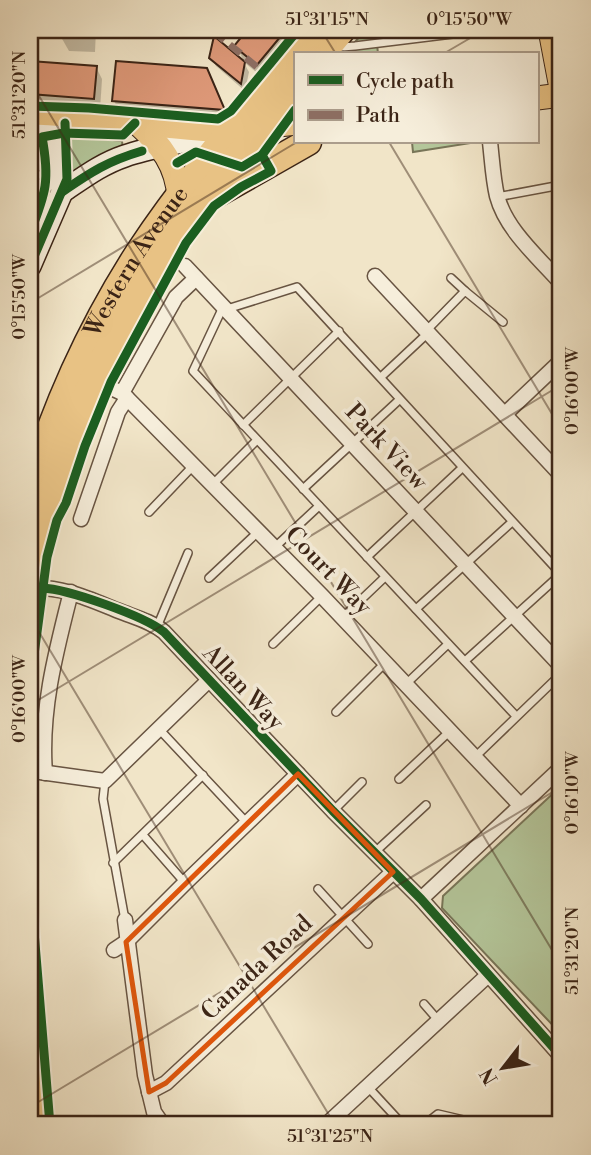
<svg xmlns="http://www.w3.org/2000/svg" width="591" height="1155" font-family="'Libre Bodoni',serif">
<style>
.green{fill:#b4c69a;stroke:#787558;stroke-width:2}
.shadow{fill:#0003}
.building{fill:#dd9878;stroke:#3b2416;stroke-width:2}
.lines{fill:none;stroke-linecap:round;stroke-linejoin:round}
.lane-casing{stroke:#685442;stroke-width:10}
.street-casing{stroke:#685442;stroke-width:17}
.secondary-casing{stroke:#3b2416;stroke-width:24}
.primary-casing{stroke:#3b2416;stroke-width:25}
.highway-casing{stroke:#3b2416;stroke-width:29}
.lane{stroke:#f6eedb;stroke-width:7}
.street{stroke:#f6eedb;stroke-width:14}
.secondary{stroke:#f6eedb;stroke-width:21}
.primary{stroke:#e8c284;stroke-width:23}
.highway{stroke:#e8c284;stroke-width:26}
.quiet{stroke:#8d6e63;stroke-width:7;stroke-dasharray:14 7;stroke-linecap:butt}
.cycleway-casing{stroke:#f6eedb;stroke-width:13}
.cycleway{stroke:#1b5e20;stroke-width:9}
.marked{fill:none;stroke:#df560c;stroke-width:5;stroke-linejoin:round}
.ticks{fill:none;stroke:#3b2416;stroke-width:2;stroke-opacity:0.45}
.labels{text-anchor:middle;dominant-baseline:central;stroke-width:7;stroke-linejoin:round;paint-order:stroke}
.street-label{font-size:24px;fill:#3b2416;stroke:#f6eedb}
.neatline{fill:none;stroke:#3b2416;stroke-width:2.5}
.ticks-label{font-size:18px;text-anchor:middle;fill:#3b2416}
</style>
<rect width="100%" height="100%" fill="#f1e5c8"/>
<filter id="stains"><feTurbulence type="fractalNoise" baseFrequency=".00286" numOctaves="4"/><feColorMatrix values="0 0 0 0 .2 0 0 0 0 .09 0 0 0 0 .02 0 0 0 .5 -.17"/></filter>
<radialGradient id="worn" r=".72"><stop offset=".6" stop-color="#630" stop-opacity="0"/><stop offset="1" stop-color="#630" stop-opacity=".3"/></radialGradient>
<g class="green">
<path d="M 365,30 L 387,30 L 391,38 L 377,44 L 378,54 L 345,54 Z"/>
<path d="M 75,136 L 122,141 L 123,151 L 77,175 L 72,172 L 70,139 Z"/>
<path d="M 412,142 L 471,142 L 471,143 L 413,152 Z"/>
<path d="M 561,786 L 561,1034 L 442,908 L 443,896 Z"/>
</g>
<g class="shadow">
<path d="M 30,30 L 39,30 L 38,40 L 30,40 Z"/>
<path d="M 57,30 L 96,30 L 95,52 L 69,51 Z"/>
<path d="M 249,30 L 309,30 L 267,81 L 245,63 L 236,46 Z"/>
<path d="M 487,30 L 518,30 L 490,34 Z"/>
<path d="M 211,57 L 244,63 L 249,72 L 245,91 L 216,66 Z"/>
<path d="M 30,62 L 96,67 L 102,79 L 100,110 L 30,104 Z"/>
<path d="M 212,81 L 229,120 L 120,112 L 114,101 Z"/>
<path d="M 30,133 L 36,137 L 43,149 L 43,171 L 30,171 Z"/>
</g>
<g class="building">
<path d="M 247,30 L 286,30 L 257,65 L 234,46 Z"/>
<path d="M 214,36 L 245,62 L 241,84 L 209,58 Z"/>
<path d="M 30,61 L 97,66 L 94,99 L 30,94 Z"/>
<path d="M 116,61 L 207,68 L 225,110 L 112,101 Z"/>
<path d="M 30,132 L 37,136 L 37,161 L 30,160 Z"/>
</g>
<g class="lines">
<g class="lane-casing">
<g id="lane">
<path d="M 396,30 L 402,34 L 435,30"/>
<path d="M 338,44 L 342,47 L 355,46 L 485,30"/>
<path d="M 30,175 L 56,175"/>
<path d="M 497,197 L 561,185"/>
<path d="M 451,278 L 465,291"/>
<path d="M 223,307 L 193,371 L 516,716"/>
<path d="M 227,309 L 297,287 L 561,574"/>
<path d="M 426,331 L 465,291 L 503,322"/>
<path d="M 381,377 L 428,333"/>
<path d="M 243,425 L 339,331"/>
<path d="M 212,485 L 257,440"/>
<path d="M 303,489 L 399,400"/>
<path d="M 149,512 L 193,466"/>
<path d="M 274,548 L 319,506"/>
<path d="M 367,557 L 462,468"/>
<path d="M 209,578 L 258,532"/>
<path d="M 416,609 L 512,522"/>
<path d="M 343,617 L 385,577"/>
<path d="M 157,627 L 188,553"/>
<path d="M 273,644 L 322,596"/>
<path d="M 465,661 L 561,574"/>
<path d="M 406,684 L 448,644"/>
<path d="M 336,712 L 385,663"/>
<path d="M 159,729 L 247,823"/>
<path d="M 475,757 L 561,674"/>
<path d="M 399,779 L 450,731"/>
<path d="M 105,781 L 103,799 L 125,920"/>
<path d="M 333,811 L 362,782"/>
<path d="M 143,835 L 185,883"/>
<path d="M 375,852 L 426,805"/>
<path d="M 113,863 L 203,775"/>
<path d="M 318,889 L 368,944"/>
<path d="M 424,1004 L 438,1020"/>
<path d="M 368,1087 L 403,1125"/>
<path d="M 424,1125 L 438,1114 L 485,1125"/>
</g>
</g>
<g class="street-casing">
<g id="street">
<path d="M 490,142 C 492,159 493,179 497,196 C 506,230 538,257 561,283"/>
<path d="M 185,266 L 561,666"/>
<path d="M 375,276 L 561,475"/>
<path d="M 94,380 L 122,393 L 127,398 L 322,596 L 521,806"/>
<path d="M 122,393 L 176,297 L 196,278"/>
<path d="M 505,414 L 561,361"/>
<path d="M 81,519 L 118,412 L 127,398"/>
<path d="M 30,588 C 62,586 89,599 119,611 C 134,617 151,621 164,632 L 333,811 L 421,899 L 561,1056"/>
<path d="M 33,771 L 105,781 L 209,680"/>
<path d="M 45,773 C 40,711 56,651 71,592"/>
<path d="M 421,899 L 561,768"/>
<path d="M 125,920 L 145,1075 L 154,1112 L 163,1125"/>
<path d="M 114,950 L 126,942 L 185,883 L 298,774"/>
<path d="M 149,1092 L 166,1083 L 393,872"/>
<path d="M 326,1125 L 487,976"/>
</g>
</g>
<g class="secondary-casing">
<g id="secondary">
<path d="M 62,192 C 83,178 101,164 125,156 C 156,145 190,143 222,131"/>
<path d="M 30,266 L 62,192 L 57,153 L 52,135 L 35,113"/>
</g>
</g>
<g class="primary-casing">
<g id="primary">
<path d="M 550,30 L 561,88"/>
<path d="M 537,98 L 561,95"/>
<path d="M 30,113 C 92,114 152,127 214,130 C 241,131 269,126 295,123"/>
<path d="M 137,123 C 161,145 177,165 179,198"/>
</g>
</g>
<g class="highway-casing">
<g id="highway">
<path d="M 322,54 L 342,30"/>
<path d="M 213,196 L 308,142"/>
<path id="s1" d="M 30,489 C 55,406 92,325 139,252 C 191,173 255,102 315,30"/>
<path d="M 30,574 C 44,517 59,460 81,407 C 131,286 212,185 295,86"/>
<path d="M 30,1034 L 38,1125"/>
</g>
</g>
<use href="#lane" class="lane"/>
<use href="#street" class="street"/>
<use href="#secondary" class="secondary"/>
<use href="#primary" class="primary"/>
<use href="#highway" class="highway"/>
<path class="quiet" d="M 215,30 L 218,35 L 263,72"/>
<g class="cycleway-casing">
<g id="cycleway">
<path d="M 30,106 L 89,108 L 218,119 L 231,111 L 298,30"/>
<path d="M 177,163 L 196,152 L 242,167 L 262,155"/>
<path d="M 62,192 C 91,172 108,161 142,151"/>
<path d="M 30,233 C 46,193 50,180 42,137 L 64,133 L 123,135 L 135,123"/>
<path d="M 30,266 L 67,179 L 65,123"/>
<path d="M 42,588 C 68,589 144,616 164,632 L 333,811 L 421,899 L 561,1056"/>
<path d="M 30,685 L 47,557 L 57,520 L 66,503 L 85,446 L 111,382 L 186,243 L 214,206 L 241,187 L 271,171 L 262,155 L 295,110"/>
<path d="M 30,883 L 50,1125"/>
</g>
</g>
<use href="#cycleway" class="cycleway"/>
</g>
<path class="marked" d="M 298,774 L 393,872 L 166,1083 L 149,1092 L 126,942 Z"/>
<path class="ticks" d="M 321,30 L 336,54M 443,54 L 484,30M 30,81 L 561,965M 389,142 L 561,429M 30,303 L 297,142M 30,617 L 335,1125M 30,705 L 561,385M 30,1107 L 561,787"/>
<g class="labels">
<g class="street-label">
<text stroke="none"><textPath href="#s1" startOffset="252">Western Avenue</textPath></text>
<text transform="translate(386 447) rotate(47)">Park View</text>
<text transform="translate(328 571) rotate(46)">Court Way</text>
<text transform="translate(243 688) rotate(47)">Allan Way</text>
<text transform="translate(257 968) rotate(-43)">Canada Road</text>
</g>
</g>
<rect width="591" height="1155" fill="none" stroke="#f1e5c8" stroke-width="77"/>
<rect x="294" y="52" width="245" height="91" fill="#f6eedb" stroke="#ab9d8c" stroke-width="2"/>
<rect x="308" y="75" width="35" height="10" fill="#1b5e20" stroke="#ab9d8c" stroke-width="2"/>
<text x="356" y="88" font-size="21" fill="#3b2416">Cycle path</text>
<rect x="308" y="110" width="35" height="10" fill="#8d6e63" stroke="#ab9d8c" stroke-width="2"/>
<text x="356" y="122" font-size="21" fill="#3b2416">Path</text>
<g transform="translate(503 1068) rotate(239)" stroke="#f6eedb" stroke-width="5" paint-order="stroke">
<path d="M0-5L12 26L0 18L-12 26Z" fill="#3b2416"/>
<text y="-10" font-size="19" font-weight="bold" text-anchor="middle" fill="#3b2416">N</text>
</g>
<rect x="38" y="38" width="514" height="1078" class="neatline"/>
<g class="ticks-label">
<text x="327" y="25">51°31'15"N</text>
<text x="469" y="25">0°15'50"W</text>
<text transform="translate(19 95) rotate(-90)" y="6">51°31'20"N</text>
<text transform="translate(19 297) rotate(-90)" y="6">0°15'50"W</text>
<text transform="translate(572 391) rotate(-90)" y="6">0°16'00"W</text>
<text transform="translate(19 699) rotate(-90)" y="6">0°16'00"W</text>
<text transform="translate(572 793) rotate(-90)" y="6">0°16'10"W</text>
<text transform="translate(572 951) rotate(-90)" y="6">51°31'20"N</text>
<text x="330" y="1142">51°31'25"N</text>
</g>
<rect width="100%" height="100%" filter="url(#stains)"/>
<rect width="100%" height="100%" fill="url(#worn)"/>
</svg>
